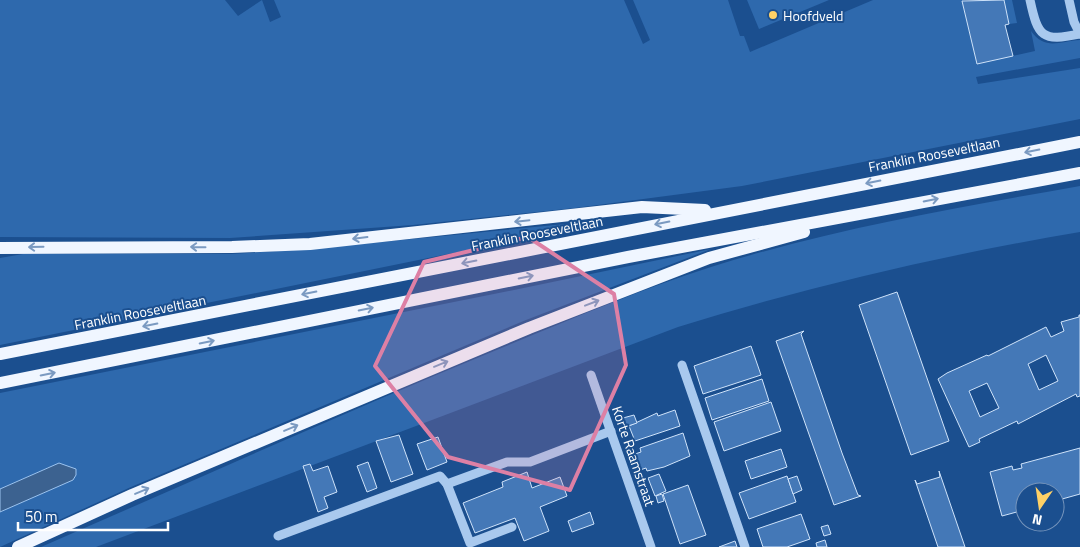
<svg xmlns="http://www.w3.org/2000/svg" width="1080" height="547" font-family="'Titillium Web',sans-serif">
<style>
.green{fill:#2e69ad}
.water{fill:#3c6290;stroke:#9cc4f0}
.building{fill:#4478b7;stroke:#cfe3fa;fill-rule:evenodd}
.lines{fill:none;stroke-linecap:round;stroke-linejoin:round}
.minor{stroke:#a9c9ee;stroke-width:9}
.major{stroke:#f0f6ff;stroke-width:12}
.oneway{stroke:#7b9ac1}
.marked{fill:#dd80a5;fill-opacity:0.2;stroke:#dd80a5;stroke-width:4;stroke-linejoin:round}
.poi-dot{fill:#ffd166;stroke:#1b4f8f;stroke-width:2}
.labels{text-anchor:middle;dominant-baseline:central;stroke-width:4;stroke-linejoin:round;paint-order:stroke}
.poi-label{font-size:14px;fill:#fff;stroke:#1b4f8f;text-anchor:start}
.street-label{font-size:14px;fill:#fff;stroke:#1b4f8f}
</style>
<rect width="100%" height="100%" fill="#1b4f8f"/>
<g class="green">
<path d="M 0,0 L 225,0 L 238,16 L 262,0 L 270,22 L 281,17 L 274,0 L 624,0 L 643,44 L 650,40 L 633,0 L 728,0 L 740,36 L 744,36 L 750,52 L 873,0 L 965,0 L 962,1 L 977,64 L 1035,51 L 1031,31 C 1045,51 1060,41 1080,40 L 1080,58 L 976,77 L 978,84 L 1080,68 L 1080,119 L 742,186 L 575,208 L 413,225 L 230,238 L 0,237 Z"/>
<path d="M 747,0 L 829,0 L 759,29 Z"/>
<path d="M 1004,0 L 1012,0 L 1017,23 L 1009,24 Z"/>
<path d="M 1080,186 L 1080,232 C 944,255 810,286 678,327 L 96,547 L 41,547 C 193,481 345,412 499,349 C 569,320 639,290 711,267 C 831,229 956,208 1080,186 Z"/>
<path d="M 576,223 L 571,229 L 0,345 L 0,258 L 23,254 L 231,254 L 309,249 Z"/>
<path d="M 711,249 L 526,320 L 131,487 L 0,547 L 0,512 L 73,480 L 76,475 L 49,467 L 0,489 L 0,393 L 514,290 Z"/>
</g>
<path class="water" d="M 59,463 L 76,469 L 76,475 L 73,480 L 0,512 L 0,489 Z"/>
<g class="building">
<path d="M 1004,0 L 1009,24 L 1005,25 L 1013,56 L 977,64 L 962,1 Z"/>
<path d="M 897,292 L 949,441 L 911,455 L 859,305 Z"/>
<path d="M 1079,315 L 1080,315 L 1080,396 L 1077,397 L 1076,394 L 1018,424 L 1017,421 L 979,439 L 980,442 L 969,447 L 938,379 L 947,373 L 987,355 L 988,356 L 1046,327 L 1051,337 L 1064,331 L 1061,322 L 1079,317 ZM 1046,355 L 1058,381 L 1039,390 L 1028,364 ZM 987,383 L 999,408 L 980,417 L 969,391 Z"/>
<path d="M 804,331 L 801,334 L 842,453 L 858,495 L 861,496 L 834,505 L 776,341 Z"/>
<path d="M 751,346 L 761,375 L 703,394 L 694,366 Z"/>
<path d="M 762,379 L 769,401 L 712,420 L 705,398 Z"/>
<path d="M 771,402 L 781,431 L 724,451 L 714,422 Z"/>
<path d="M 675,410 L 680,426 L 635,441 L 629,426 L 657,413 L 658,416 Z"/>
<path d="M 634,415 L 637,423 L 625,427 L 623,418 Z"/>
<path d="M 683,433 L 690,456 L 664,467 L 647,471 L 646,468 L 640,470 L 635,454 L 641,452 L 640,448 Z"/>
<path d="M 399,435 L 413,474 L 391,482 L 376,441 Z"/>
<path d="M 438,437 L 447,462 L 427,470 L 417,444 Z"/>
<path d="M 1080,448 L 1080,494 L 1055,501 L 1055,492 L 1025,492 L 1024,510 L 1002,516 L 990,472 L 1012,466 L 1013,470 L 1022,468 L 1021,464 Z"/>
<path d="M 781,449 L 787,467 L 751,479 L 745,461 Z"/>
<path d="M 368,462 L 377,488 L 367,492 L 357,466 Z"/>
<path d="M 310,464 L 313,471 L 328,466 L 337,492 L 324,497 L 328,508 L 318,512 L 303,466 Z"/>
<path d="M 939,471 L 965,547 L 938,547 L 915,480 L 917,484 L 940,477 Z"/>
<path d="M 527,472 L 532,488 L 560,477 L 567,496 L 540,507 L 549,531 L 524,541 L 515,518 L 475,533 L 463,503 L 503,487 L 502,482 Z"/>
<path d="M 659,474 L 666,491 L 655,496 L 648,478 Z"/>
<path d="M 787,476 L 796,502 L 749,519 L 739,493 Z"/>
<path d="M 797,476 L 802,490 L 793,494 L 788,479 Z"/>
<path d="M 688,485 L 706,535 L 680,544 L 663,494 Z"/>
<path d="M 662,494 L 664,501 L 658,503 L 656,496 Z"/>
<path d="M 590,512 L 594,524 L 572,532 L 568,521 Z"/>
<path d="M 801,514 L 810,539 L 787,547 L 763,547 L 757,529 Z"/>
<path d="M 828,525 L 831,534 L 824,536 L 821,527 Z"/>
<path d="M 825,540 L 827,547 L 817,547 L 816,543 Z"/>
<path d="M 735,541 L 737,547 L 719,547 Z"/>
</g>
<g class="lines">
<g class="minor">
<path d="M 1030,0 C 1038,37 1042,42 1080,34"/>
<path d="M 1069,0 L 1074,22 L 1080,34"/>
<path d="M 682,365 L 745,547"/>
<path d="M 591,375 L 651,547"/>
<path d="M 512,527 L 470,543 L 447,484 L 507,462 L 530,462 L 611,431"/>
<path d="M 278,536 L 440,476 L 447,484"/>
</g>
<g class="major">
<path d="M 0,248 L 232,247 L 310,244 L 642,207 L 705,210"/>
<path d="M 0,354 L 1080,142"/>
<path d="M 0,383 L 628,257 L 1080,173"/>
<path d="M 18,547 L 132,495 L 529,328 L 709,258 L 804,232"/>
</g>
</g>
<defs><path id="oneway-shaft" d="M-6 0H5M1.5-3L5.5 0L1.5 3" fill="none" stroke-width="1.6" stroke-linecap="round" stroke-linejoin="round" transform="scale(1.25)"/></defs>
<g class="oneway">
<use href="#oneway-shaft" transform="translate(1032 151) rotate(169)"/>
<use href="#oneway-shaft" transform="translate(873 182) rotate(169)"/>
<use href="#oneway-shaft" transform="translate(931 200) rotate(-11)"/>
<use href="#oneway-shaft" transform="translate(522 221) rotate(174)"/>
<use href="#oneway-shaft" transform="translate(662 223) rotate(169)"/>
<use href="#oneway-shaft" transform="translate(360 238) rotate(173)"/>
<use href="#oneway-shaft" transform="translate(36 247) rotate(179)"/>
<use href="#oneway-shaft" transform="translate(198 247) rotate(-179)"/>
<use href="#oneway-shaft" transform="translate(469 262) rotate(169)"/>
<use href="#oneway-shaft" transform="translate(526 277) rotate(-11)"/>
<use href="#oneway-shaft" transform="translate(309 293) rotate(169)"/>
<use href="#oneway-shaft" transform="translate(592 303) rotate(-21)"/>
<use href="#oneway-shaft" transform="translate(366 309) rotate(-11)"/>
<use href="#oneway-shaft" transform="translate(150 325) rotate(169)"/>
<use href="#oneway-shaft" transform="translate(207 342) rotate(-11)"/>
<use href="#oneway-shaft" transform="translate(441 364) rotate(-22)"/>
<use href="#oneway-shaft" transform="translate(48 374) rotate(-11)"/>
<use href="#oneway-shaft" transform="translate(291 428) rotate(-23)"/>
<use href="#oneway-shaft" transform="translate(142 491) rotate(-23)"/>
</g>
<path class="marked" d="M 528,237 L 614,294 L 626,365 L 570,490 L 448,457 L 375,366 L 424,262 Z"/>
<circle class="poi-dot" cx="773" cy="15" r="5"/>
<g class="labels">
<g class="poi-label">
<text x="783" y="15">Hoofdveld</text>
</g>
<g class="street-label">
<text transform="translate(934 154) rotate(-11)">Franklin Rooseveltlaan</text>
<text transform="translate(537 233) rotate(-11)">Franklin Rooseveltlaan</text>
<text transform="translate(140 312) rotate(-11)">Franklin Rooseveltlaan</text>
<text transform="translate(634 456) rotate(71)">Korte Raamstraat</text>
</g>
</g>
<g transform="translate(1040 507) rotate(193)"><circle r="24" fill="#1b4f8f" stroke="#7695bc"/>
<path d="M0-4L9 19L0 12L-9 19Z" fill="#ffd166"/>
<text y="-8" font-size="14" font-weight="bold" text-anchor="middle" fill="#ffffff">N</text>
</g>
<path d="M18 522v8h150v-8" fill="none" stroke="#ffffff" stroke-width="2.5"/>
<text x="25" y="522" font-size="15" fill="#ffffff" stroke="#1b4f8f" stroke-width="4" paint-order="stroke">50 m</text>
</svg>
